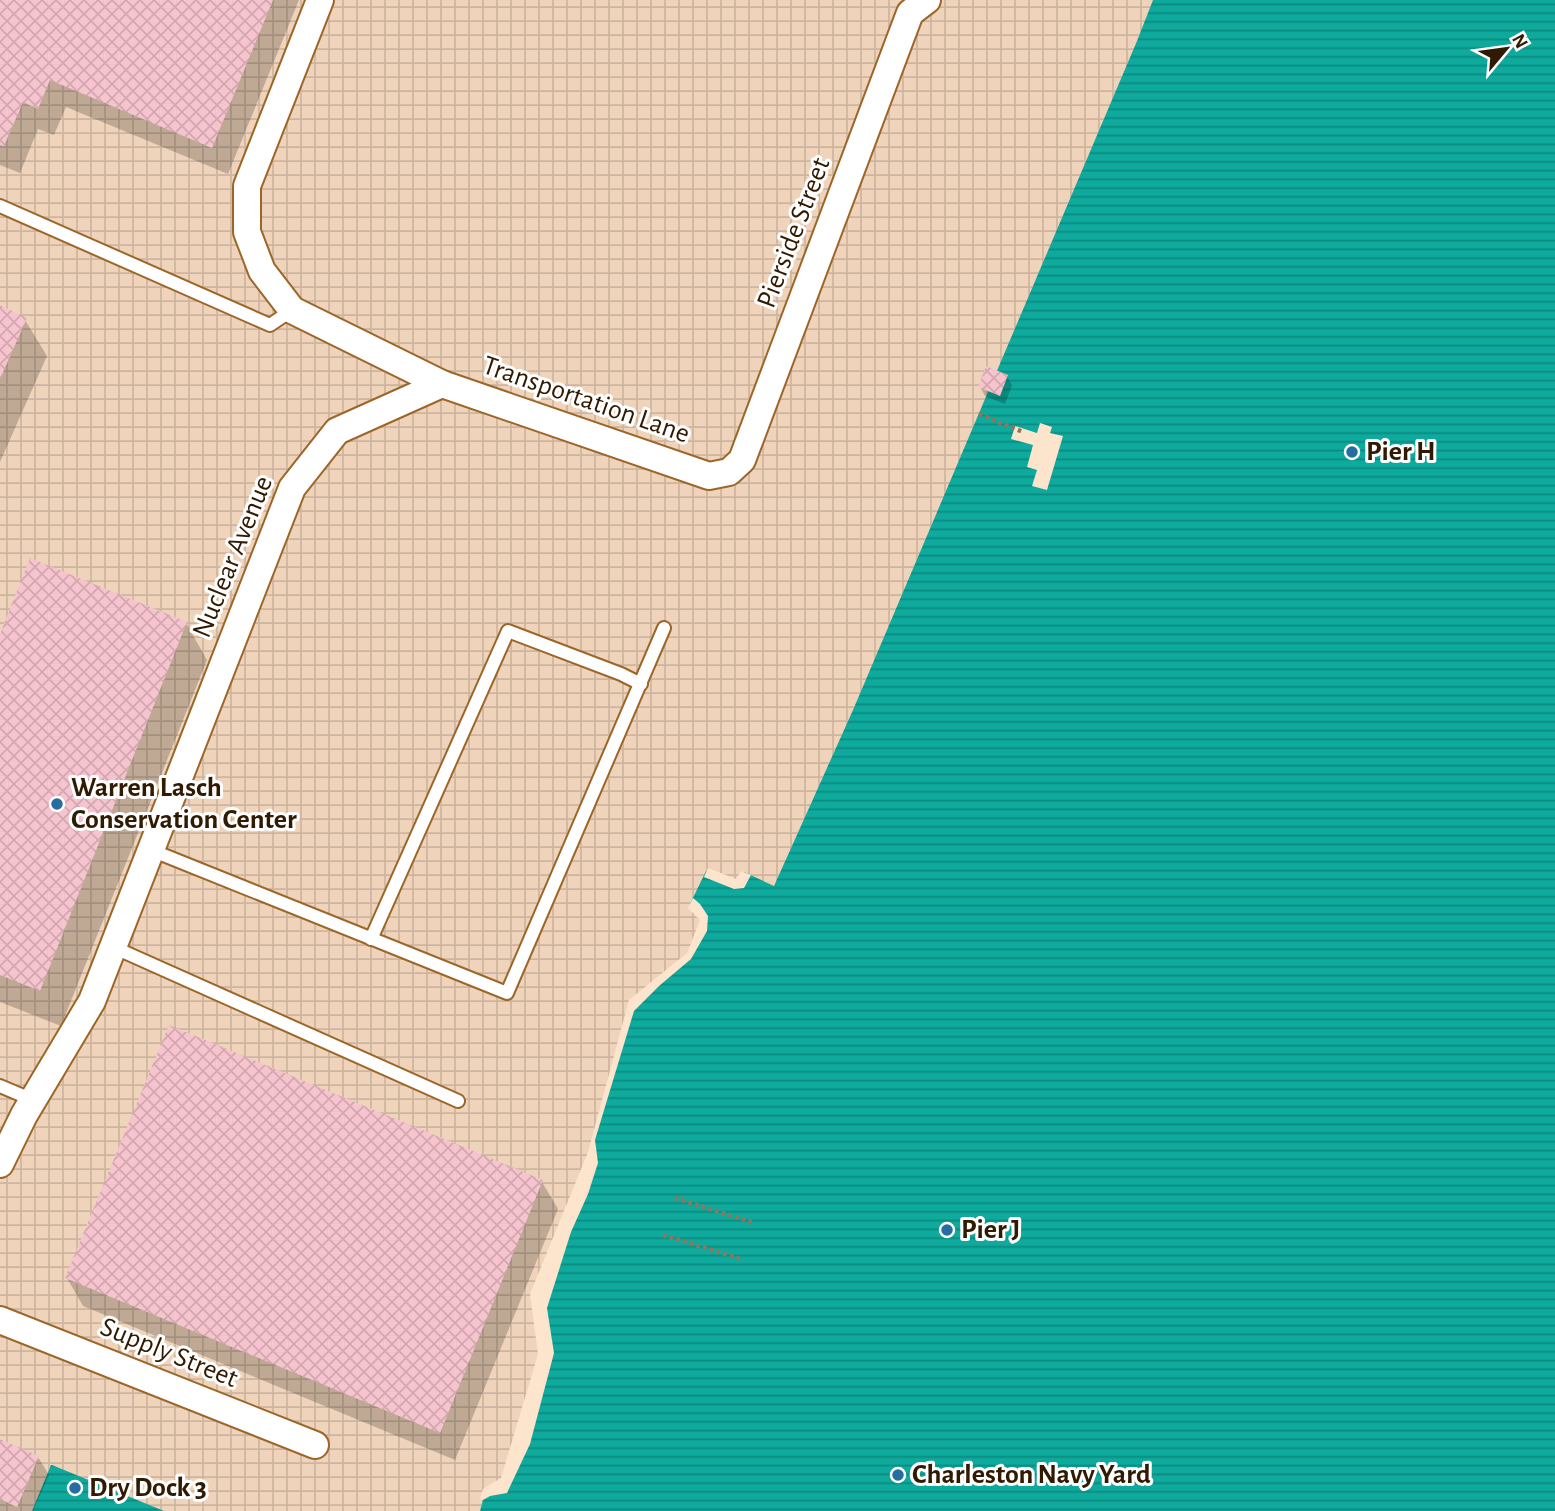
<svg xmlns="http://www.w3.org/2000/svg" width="1555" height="1511" font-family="'Alegreya Sans',sans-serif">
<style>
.industrial{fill:url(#industrial-grid)}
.water{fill:url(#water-rules)}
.pier{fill:#fde4cd}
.shadow{fill:#0003}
.building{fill:url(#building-cross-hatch)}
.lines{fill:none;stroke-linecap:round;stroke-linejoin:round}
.service-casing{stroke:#9d6629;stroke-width:16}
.minor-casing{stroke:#9d6629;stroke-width:30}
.path{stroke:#8e765f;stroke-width:4.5;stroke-dasharray:3.5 3.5;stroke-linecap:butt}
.service{stroke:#fff;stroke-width:12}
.minor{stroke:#fff;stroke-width:26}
.poi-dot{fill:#266da1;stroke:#fff;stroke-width:2.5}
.labels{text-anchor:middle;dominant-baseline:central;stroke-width:6;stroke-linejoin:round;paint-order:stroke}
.street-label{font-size:28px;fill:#311a02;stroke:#fff}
.poi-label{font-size:28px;font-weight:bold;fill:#311a02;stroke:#fff;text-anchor:start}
</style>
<defs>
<pattern id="industrial-grid" width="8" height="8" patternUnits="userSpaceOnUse" patternTransform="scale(1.75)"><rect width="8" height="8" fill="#efd4bb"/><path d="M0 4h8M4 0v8" fill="none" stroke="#cdb59f"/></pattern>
<pattern id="water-rules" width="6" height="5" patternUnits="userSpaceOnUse" patternTransform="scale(1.75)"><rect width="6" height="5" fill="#0eaa9d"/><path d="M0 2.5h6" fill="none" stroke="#0e8a7e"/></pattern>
<pattern id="building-cross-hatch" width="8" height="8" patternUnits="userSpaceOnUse" patternTransform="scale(1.75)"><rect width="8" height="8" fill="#f6c4cf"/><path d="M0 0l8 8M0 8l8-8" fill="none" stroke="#d3a8b0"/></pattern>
</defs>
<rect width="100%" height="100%" fill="#fde4cd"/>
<path class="industrial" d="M 0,0 L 1279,0 L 1088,1511 L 704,919 L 542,1354 L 504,1480 L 485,1492 L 480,1511 L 0,1511 Z"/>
<g class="water">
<path d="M 1153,0 L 1555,0 L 1555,1511 L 480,1511 L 485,1492 L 504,1480 L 542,1354 L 534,1295 L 591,1153 L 632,1001 L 690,955 L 704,919 L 690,904 L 706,871 L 738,884 L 744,872 L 774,886 L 853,710 L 1137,41 Z"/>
<path d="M 51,1465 L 52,1465 L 164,1511 L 32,1511 Z"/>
</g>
<g class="pier">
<path d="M 1040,423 L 1052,427 L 1050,433 L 1063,436 L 1047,490 L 1032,486 L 1037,470 L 1027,467 L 1033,445 L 1011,439 L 1015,426 L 1037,433 Z"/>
<path d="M 708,868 L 736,879 L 741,871 L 751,875 L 744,888 L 734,889 L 704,877 Z"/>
<path d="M 693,898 L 700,904 L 708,916 L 707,931 L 691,959 L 659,986 L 634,1011 L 595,1140 L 598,1163 L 588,1194 L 571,1232 L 547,1308 L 554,1353 L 530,1444 L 507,1493 L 490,1496 L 483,1500 L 480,1499 L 483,1489 L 501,1478 L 538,1354 L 530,1294 L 588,1152 L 629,1000 L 687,953 L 700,920 L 688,908 Z"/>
</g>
<g class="shadow">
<path d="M 0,0 L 299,0 L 228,174 L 66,107 L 54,135 L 38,129 L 20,173 L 0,165 Z"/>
<path d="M 0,307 L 25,320 L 47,356 L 0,462 Z"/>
<path d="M 1007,377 L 1012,385 L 1005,404 L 985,396 L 980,387 Z"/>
<path d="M 186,623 L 207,660 L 61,1026 L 0,1002 L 0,639 Z"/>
<path d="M 542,1182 L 558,1209 L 455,1460 L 83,1306 L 67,1278 Z"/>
<path d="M 0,1441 L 38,1457 L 49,1475 L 33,1511 L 0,1511 Z"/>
</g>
<g class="building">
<path d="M 0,0 L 273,0 L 212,148 L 50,80 L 38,109 L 23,102 L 4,146 L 0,145 Z"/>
<path d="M 0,305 L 27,318 L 0,379 Z"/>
<path d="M 986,366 L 1008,375 L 1000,396 L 978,387 Z"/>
<path d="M 30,558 L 187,622 L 40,991 L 0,975 L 0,634 Z"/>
<path d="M 169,1025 L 543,1180 L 440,1433 L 65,1278 Z"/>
<path d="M 0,1439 L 39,1456 L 17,1507 L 0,1499 Z"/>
</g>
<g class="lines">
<g class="service-casing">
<g id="service">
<path d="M 0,206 L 270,325 L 292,310"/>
<path d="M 151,850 L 507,993 L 664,628"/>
<path d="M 371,939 L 508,631 L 621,674 L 641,684"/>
<path d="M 113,947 L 458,1101"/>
<path d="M 0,1086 L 33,1100"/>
</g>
</g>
<g class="minor-casing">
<g id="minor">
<path d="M 442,384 L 709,476 L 729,472 L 742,460 L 910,13 L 927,0"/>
<path d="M 0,1164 L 24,1115 L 92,1001 L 292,488 L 337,431 L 442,384 L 292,310 L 262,271 L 247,232 L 247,186 L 320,0"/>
<path d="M 0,1320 L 315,1445"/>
</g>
</g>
<g class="path">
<path d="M 979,414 L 1023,432"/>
<path d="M 675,1198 L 755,1223"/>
<path d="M 663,1235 L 741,1259"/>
</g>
<use href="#service" class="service"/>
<use href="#minor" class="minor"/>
</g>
<g class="poi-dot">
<circle cx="1352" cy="452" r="7"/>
<circle cx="57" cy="804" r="7"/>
<circle cx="947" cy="1230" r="7"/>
<circle cx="898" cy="1475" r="7"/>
<circle cx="75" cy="1488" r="7"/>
</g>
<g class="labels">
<g class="street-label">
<text transform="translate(794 233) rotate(-69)">Pierside Street</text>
<text transform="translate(586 400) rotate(19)">Transportation Lane</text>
<text transform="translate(233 557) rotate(-68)">Nuclear Avenue</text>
<text transform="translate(169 1353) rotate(22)">Supply Street</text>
</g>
<g class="poi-label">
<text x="1366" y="452">Pier H</text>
<text x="71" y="788">Warren Lasch<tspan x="71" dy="32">Conservation Center</tspan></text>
<text x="961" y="1230">Pier J</text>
<text x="912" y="1475">Charleston Navy Yard</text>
<text x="89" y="1488">Dry Dock 3</text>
</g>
</g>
<g transform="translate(1506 49) rotate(61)" stroke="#ffffff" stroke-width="5" paint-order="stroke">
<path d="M0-5L12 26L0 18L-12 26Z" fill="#311a02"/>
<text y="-10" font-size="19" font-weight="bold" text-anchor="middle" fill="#311a02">N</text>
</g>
</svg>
